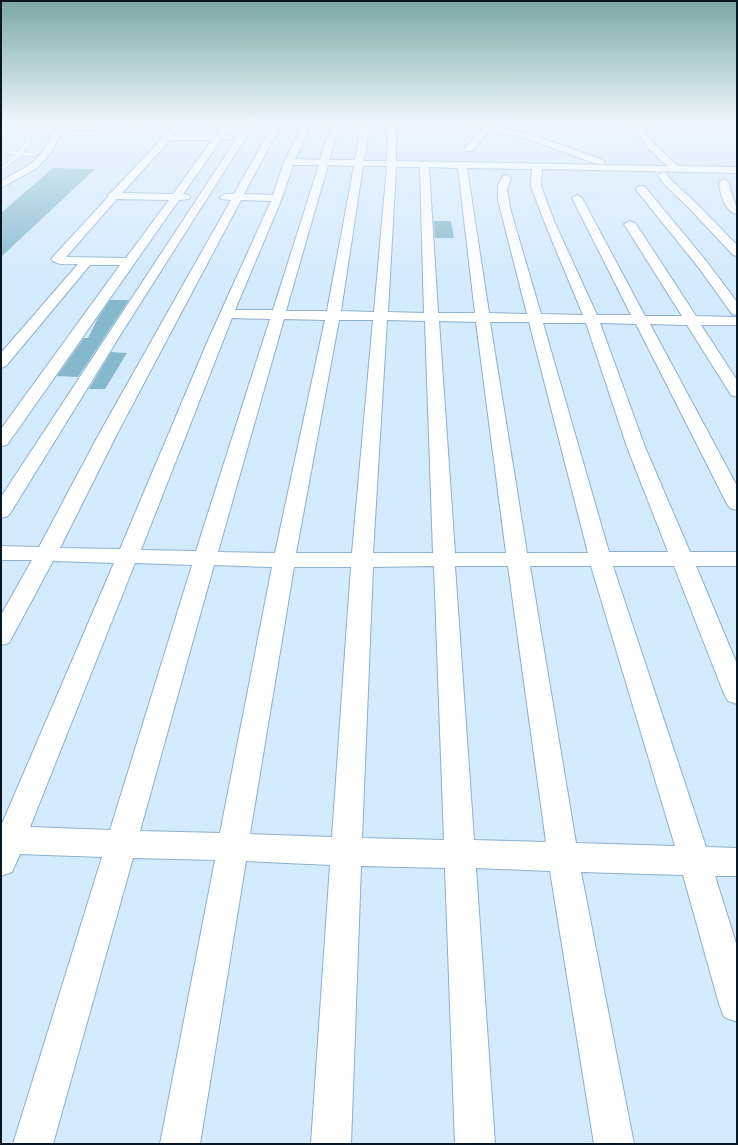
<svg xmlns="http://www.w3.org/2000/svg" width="738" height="1145" font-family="Figtree,sans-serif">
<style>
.building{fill:#85b8cc}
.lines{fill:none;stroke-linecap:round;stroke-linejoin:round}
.service-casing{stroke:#8cb0d0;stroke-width:1}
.minor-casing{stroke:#8cb0d0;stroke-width:2}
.tertiary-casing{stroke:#8cb0d0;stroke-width:2}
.service{fill:#fff;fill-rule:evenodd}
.minor{fill:#fff;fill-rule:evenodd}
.tertiary{fill:#fff;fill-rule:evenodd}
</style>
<rect width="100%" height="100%" fill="#d4eafe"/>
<g class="building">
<path d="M 53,168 L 95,169 L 1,257 L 1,213 Z"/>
<path d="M 434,221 L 451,221 L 454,238 L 435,238 Z"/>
<path d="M 110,300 L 129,300 L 78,377 L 57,376 L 84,338 L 88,338 L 98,318 Z"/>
<path d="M 111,352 L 127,353 L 105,389 L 89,389 Z"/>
</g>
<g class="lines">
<g class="service-casing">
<g id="service">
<path d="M 141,123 L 145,123 C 139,128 133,130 125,132 C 112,134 55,138 45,133 L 113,131 L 135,127 Z"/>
<path d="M 29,138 L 32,139 L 23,152 L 36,154 L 36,156 L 21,155 L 1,171 L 1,168 L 17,154 L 1,152 L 1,150 L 19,152 Z"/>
</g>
</g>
<g class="minor-casing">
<g id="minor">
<path d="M 176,123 L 184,123 L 174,135 L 216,135 L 225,123 L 233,123 L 224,135 L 232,136 L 233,138 L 229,140 L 221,140 L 183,194 L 189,195 L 190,197 L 189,199 L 179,200 L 7,445 L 1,446 L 1,429 L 120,265 L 90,265 L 6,366 L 1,368 L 1,353 L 78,264 C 69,264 56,266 51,259 L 108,197 L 108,194 L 111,193 ZM 170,140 L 212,140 L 173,194 L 122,193 ZM 117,199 L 169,200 L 126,258 L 66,257 Z"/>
<path d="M 247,123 L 255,123 L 119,337 L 11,512 L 8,516 L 1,518 L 1,497 Z"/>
<path d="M 274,123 L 282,123 L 244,194 L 273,195 L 284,162 L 304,123 L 312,123 L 295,159 L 320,160 L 332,123 L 340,123 L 329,160 L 355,160 L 362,123 L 370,123 L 364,161 L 387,161 L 388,123 L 396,123 L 396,161 L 667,166 C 654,153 639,143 636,123 L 644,123 L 646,134 L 651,141 L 678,166 L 737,167 L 737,173 L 542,169 L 541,186 L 554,221 L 597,315 L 631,315 L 572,198 L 577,195 L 582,198 L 645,316 L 682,316 L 624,224 L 630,221 L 636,224 L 696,316 L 737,317 L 737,325 L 701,325 L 737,380 L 737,397 L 731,395 L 687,325 L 650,324 L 737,486 L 737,510 L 730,508 L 727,504 L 636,324 L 600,323 L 645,447 L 690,552 L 737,552 L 737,566 L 696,566 L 737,664 L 737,704 L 728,701 L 724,694 L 674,566 L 613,566 L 706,847 L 737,848 L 737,876 L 715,876 L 737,946 L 737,1022 L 724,1017 L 719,1004 L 683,875 L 581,872 L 634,1144 L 594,1144 L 550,871 L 476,868 L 495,1144 L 455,1144 L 445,868 L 361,866 L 351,1144 L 311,1144 L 330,865 L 246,861 L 200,1144 L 160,1144 L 215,860 L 133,858 L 53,1144 L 13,1144 L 102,857 L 20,854 L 12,872 L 1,876 L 1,826 L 114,563 L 53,561 L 9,643 L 1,645 L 1,615 L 32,560 L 1,560 L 1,546 L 39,547 L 99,434 L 231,200 L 221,199 L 220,197 L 225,194 L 234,194 ZM 293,165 L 319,165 L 273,310 L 235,310 L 282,198 ZM 328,165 L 354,166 L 327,311 L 286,311 ZM 363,166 L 387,166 L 374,312 L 341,311 ZM 396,167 L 420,167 L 424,313 L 388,312 ZM 429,167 L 458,168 L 475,313 L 438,313 ZM 467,168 L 532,169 L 531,186 L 544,221 L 583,315 L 541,314 L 510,208 L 507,189 L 511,178 L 506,175 L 503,176 L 498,185 L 498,200 L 527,314 L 489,313 ZM 241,200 L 271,201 L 209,338 L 120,549 L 60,548 L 117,434 ZM 232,318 L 270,319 L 196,551 L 141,550 ZM 284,319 L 325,320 L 275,553 L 218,552 ZM 339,320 L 373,320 L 352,553 L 296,553 ZM 387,320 L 425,321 L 433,553 L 373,553 ZM 439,321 L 476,322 L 506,553 L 455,553 ZM 490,322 L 529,322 L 588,553 L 527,553 ZM 543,323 L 586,323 L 627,447 L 668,552 L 609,552 ZM 135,563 L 192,565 L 110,830 L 30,827 ZM 214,565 L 272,567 L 220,833 L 140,831 ZM 434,566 L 444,840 L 362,838 L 373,567 ZM 455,566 L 508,566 L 546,842 L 474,840 ZM 530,566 L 591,566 L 675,846 L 576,843 ZM 294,567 L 351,567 L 332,837 L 250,834 Z"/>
<path d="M 465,123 L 477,123 L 530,134 L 603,160 L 605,162 L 603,164 L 597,164 L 525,138 L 490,130 L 472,151 L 466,151 L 465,149 L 466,147 L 483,128 L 466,125 Z"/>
<path d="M 663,172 L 666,173 L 671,180 L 697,204 L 737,245 L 737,256 L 733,255 L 689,208 L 664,184 L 658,175 Z"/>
<path d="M 724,179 L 729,182 C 730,194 737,203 737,214 C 724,211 720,193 719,182 Z"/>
<path d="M 641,186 L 645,187 L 707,262 L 737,302 L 737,315 L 732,314 L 699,268 L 637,191 L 636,189 L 637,187 Z"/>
</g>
</g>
<g class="tertiary-casing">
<path id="tertiary" d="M 1,123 L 159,123 L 155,125 L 65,127 L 50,154 L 37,168 L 1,188 L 1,181 L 31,164 L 42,153 L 57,127 L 1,127 Z"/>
</g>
<use href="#service" class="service"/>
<use href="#minor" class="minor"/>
<use href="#tertiary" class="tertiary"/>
</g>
<linearGradient id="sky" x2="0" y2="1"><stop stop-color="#7ba7a5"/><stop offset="0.43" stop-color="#ecf6ff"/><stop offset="1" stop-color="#ecf6ff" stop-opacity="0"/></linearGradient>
<rect width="738" height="283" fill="url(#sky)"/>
<rect width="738" height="1145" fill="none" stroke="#091722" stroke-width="4"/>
</svg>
